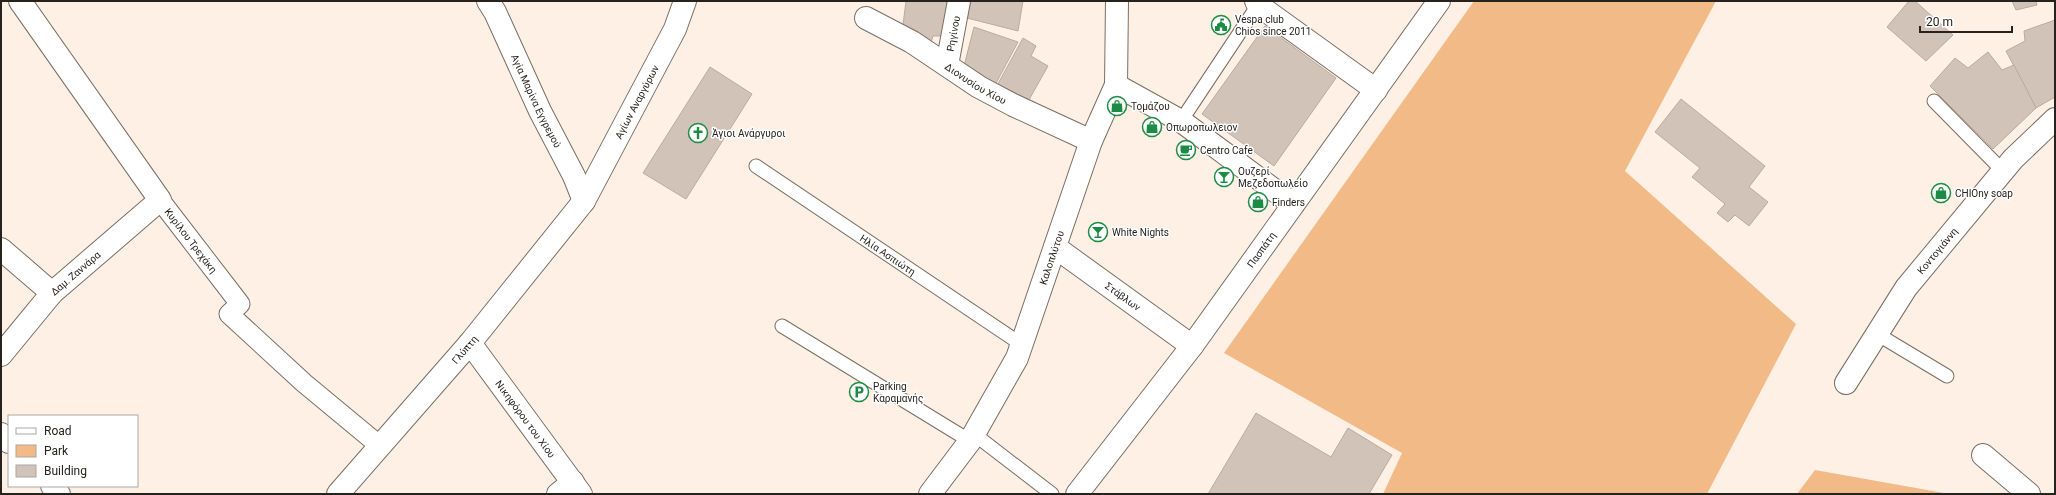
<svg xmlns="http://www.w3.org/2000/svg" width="2056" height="495" font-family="Roboto,sans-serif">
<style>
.green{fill:#f2ba86}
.building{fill:#d1c3b8;stroke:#b8aba0}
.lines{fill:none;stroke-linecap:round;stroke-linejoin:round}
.service-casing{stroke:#7a6e63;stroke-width:15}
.pedestrian-casing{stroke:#7a6e63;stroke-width:21}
.minor-casing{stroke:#7a6e63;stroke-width:24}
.tertiary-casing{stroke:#7a6e63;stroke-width:24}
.service{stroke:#fff;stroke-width:13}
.pedestrian{stroke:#fff;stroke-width:19}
.minor{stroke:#fff;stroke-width:22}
.tertiary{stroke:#fff;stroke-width:22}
.labels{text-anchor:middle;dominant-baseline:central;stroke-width:3;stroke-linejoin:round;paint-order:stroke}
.poi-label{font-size:10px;fill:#27221e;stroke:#fff;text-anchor:start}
.street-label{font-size:10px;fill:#27221e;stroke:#fff}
</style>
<rect width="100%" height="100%" fill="#fef0e4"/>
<g class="green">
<path d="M 1474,1 L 1716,1 L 1625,171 L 1796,324 L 1707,494 L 1383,494 L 1402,453 L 1224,353 Z"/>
<path d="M 1815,470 L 1944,493 L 1797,494 Z"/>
</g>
<g class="building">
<path d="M 906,1 L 947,1 L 942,36 L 933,36 L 930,46 L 902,33 Z"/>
<path d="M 971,1 L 1023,1 L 1018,31 L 967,18 Z"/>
<path d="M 1909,1 L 1915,1 L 1953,35 L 1926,61 L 1887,27 Z"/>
<path d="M 2012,1 L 2036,1 L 2037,5 L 2016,10 Z"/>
<path d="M 2055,20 L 2055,97 L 2036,108 L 2006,51 L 2025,41 L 2024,31 Z"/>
<path d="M 1265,26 L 1336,78 L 1274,166 L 1202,114 Z"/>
<path d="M 974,27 L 1018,42 L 994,87 L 963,70 Z"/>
<path d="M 1023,38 L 1036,46 L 1031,56 L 1048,66 L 1025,107 L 994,91 Z"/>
<path d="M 1988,52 L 2002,70 L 2014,65 L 2036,108 L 1993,149 L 1930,86 L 1955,58 L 1968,68 Z"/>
<path d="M 710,67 L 752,94 L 686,199 L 643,173 Z"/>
<path d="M 1681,99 L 1765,166 L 1749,187 L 1768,202 L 1749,226 L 1735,215 L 1728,222 L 1717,213 L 1725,204 L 1692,177 L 1700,168 L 1655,132 Z"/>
<path d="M 1256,413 L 1331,457 L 1348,428 L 1392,455 L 1369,494 L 1208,494 Z"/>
</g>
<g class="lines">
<g class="service-casing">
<g id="service">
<path d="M 1934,101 L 2003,171"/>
<path d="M 1181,121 L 1258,5"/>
<path id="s1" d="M 756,166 L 1021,344"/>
<path d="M 782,326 L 970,441"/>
<path d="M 1877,334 L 1947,376"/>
<path d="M 974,434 L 1052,494"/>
</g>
</g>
<g class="pedestrian-casing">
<g id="pedestrian">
<path id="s2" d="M 160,200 L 240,304 L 229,314 L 304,383 L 380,446"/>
</g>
</g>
<g class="minor-casing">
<g id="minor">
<path id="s3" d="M 488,1 L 495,12 L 540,111 L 574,176 L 584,201"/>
<path d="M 1256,1 L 1258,5 L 1376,90"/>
<path id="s4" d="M 866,18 L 912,42 L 979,87 L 1013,105 L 1091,141"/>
<path id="s5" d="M 947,65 L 959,1"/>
<path d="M 1116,85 L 1181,121 L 1293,204"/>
<path id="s6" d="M 1055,247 L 1192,346"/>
<path d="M 1,249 L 52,293"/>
<path id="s7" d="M 1,355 L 52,293 L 160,200 L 20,1"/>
<path id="s8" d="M 1846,383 L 1906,288 L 2013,159 L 2055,119"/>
<path d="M 1,434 L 9,442"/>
<path d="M 1983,455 L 2029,494"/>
<path d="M 52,486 L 59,494"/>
<path id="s9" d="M 338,494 L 470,343 L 584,201 L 675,29 L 685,1"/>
<path d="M 558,494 L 573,482"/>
<path id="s10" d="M 930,494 L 970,441 L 1017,358 L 1091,141 L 1116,85 L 1117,1"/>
</g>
</g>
<g class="tertiary-casing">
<g id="tertiary">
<path id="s11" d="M 470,343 L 581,494"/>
<path id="s12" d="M 1077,494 L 1192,346 L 1439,1"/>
</g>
</g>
<use href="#service" class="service"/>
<use href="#pedestrian" class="pedestrian"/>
<use href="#minor" class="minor"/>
<use href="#tertiary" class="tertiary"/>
</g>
<defs>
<g id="civic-ring" transform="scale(1)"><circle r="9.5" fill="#fff" stroke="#1c8b43" stroke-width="1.5"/><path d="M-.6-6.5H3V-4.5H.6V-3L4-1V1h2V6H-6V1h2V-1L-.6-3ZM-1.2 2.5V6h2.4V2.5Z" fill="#1c8b43"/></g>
<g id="shop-ring" transform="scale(1)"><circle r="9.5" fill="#fff" stroke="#1c8b43" stroke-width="1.5"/><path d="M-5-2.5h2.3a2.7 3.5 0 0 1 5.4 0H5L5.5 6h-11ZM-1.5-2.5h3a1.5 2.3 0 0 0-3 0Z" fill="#1c8b43"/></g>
<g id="church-ring" transform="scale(1)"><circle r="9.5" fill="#fff" stroke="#1c8b43" stroke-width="1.5"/><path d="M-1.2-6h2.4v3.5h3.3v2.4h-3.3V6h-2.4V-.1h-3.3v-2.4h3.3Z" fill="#1c8b43"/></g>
<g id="cafe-ring" transform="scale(1)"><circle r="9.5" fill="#fff" stroke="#1c8b43" stroke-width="1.5"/><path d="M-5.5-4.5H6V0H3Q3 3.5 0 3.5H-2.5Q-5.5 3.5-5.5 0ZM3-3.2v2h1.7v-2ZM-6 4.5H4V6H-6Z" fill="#1c8b43"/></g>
<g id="bar-ring" transform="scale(1)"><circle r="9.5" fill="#fff" stroke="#1c8b43" stroke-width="1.5"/><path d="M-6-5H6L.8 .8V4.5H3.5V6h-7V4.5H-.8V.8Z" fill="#1c8b43"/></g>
<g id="parking-ring" transform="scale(1)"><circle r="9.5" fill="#fff" stroke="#1c8b43" stroke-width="1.5"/><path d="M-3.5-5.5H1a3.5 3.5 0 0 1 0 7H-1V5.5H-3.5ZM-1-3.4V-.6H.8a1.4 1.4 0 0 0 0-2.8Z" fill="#1c8b43"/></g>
</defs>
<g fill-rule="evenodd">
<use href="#civic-ring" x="1221" y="25"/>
<use href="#shop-ring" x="1117" y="106"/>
<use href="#shop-ring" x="1152" y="127"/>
<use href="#church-ring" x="698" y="133"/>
<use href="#cafe-ring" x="1186" y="150"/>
<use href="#bar-ring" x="1224" y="177"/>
<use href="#shop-ring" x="1941" y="193"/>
<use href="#shop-ring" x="1258" y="202"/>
<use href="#bar-ring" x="1098" y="232"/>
<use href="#parking-ring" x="859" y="392"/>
</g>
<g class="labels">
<g class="poi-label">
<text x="1235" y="19">Vespa club<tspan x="1235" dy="12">Chios since 2011</tspan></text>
<text x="1131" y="106">Τομάζου</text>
<text x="1166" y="127">Οπωροπωλειον</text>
<text x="712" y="133">Άγιοι Ανάργυροι</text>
<text x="1200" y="150">Centro Cafe</text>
<text x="1238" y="171">Ουζερί<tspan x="1238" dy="12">Μεζεδοπωλείο</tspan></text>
<text x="1955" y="193">CHIOny soap</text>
<text x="1272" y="202">Finders</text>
<text x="1112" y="232">White Nights</text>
<text x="873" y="386">Parking<tspan x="873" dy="12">Καραμανής</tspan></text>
</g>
<g class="street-label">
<text stroke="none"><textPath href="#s5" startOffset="32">Ρηγίνου</textPath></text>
<text stroke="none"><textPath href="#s4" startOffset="128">Διονυσίου Χίου</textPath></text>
<text stroke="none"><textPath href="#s3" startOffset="111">Αγία Μαρίνα Εγγρεμού</textPath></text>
<text stroke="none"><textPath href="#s9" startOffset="495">Αγίων Αναργύρων</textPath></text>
<text stroke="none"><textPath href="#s2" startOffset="51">Κυρίλου Τρεχάκη</textPath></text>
<text stroke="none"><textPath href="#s12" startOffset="306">Πασπάτη</textPath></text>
<text stroke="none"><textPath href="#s8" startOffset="161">Κοντογιάννη</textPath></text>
<text stroke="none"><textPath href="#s1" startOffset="159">Ηλία Ασπιώτη</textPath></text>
<text stroke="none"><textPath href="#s10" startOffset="268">Καλοπλύτου</textPath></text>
<text stroke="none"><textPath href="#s7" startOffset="111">Δαμ. Ζαννάρα</textPath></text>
<text stroke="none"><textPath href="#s6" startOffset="84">Στάβλων</textPath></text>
<text stroke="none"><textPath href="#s9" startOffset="192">Γλύπτη</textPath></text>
<text stroke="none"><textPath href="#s11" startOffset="94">Νικηφόρου του Χίου</textPath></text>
</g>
</g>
<rect width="2056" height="495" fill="none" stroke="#27221e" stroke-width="4"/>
<rect x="8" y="415" width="130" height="72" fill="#ffffff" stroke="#a9a7a5"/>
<rect x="16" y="428" width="20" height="6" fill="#ffffff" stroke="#a9a7a5"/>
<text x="44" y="435" font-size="12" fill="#27221e">Road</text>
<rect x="16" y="445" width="20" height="12" fill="#f2ba86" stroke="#a9a7a5"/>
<text x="44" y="455" font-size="12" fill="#27221e">Park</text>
<rect x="16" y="465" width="20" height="12" fill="#d1c3b8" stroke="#a9a7a5"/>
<text x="44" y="475" font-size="12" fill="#27221e">Building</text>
<path d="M1920 26v6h92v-6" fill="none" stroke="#27221e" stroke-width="2"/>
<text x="1926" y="26" font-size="12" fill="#27221e" stroke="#ffffff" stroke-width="3" paint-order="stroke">20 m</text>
</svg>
